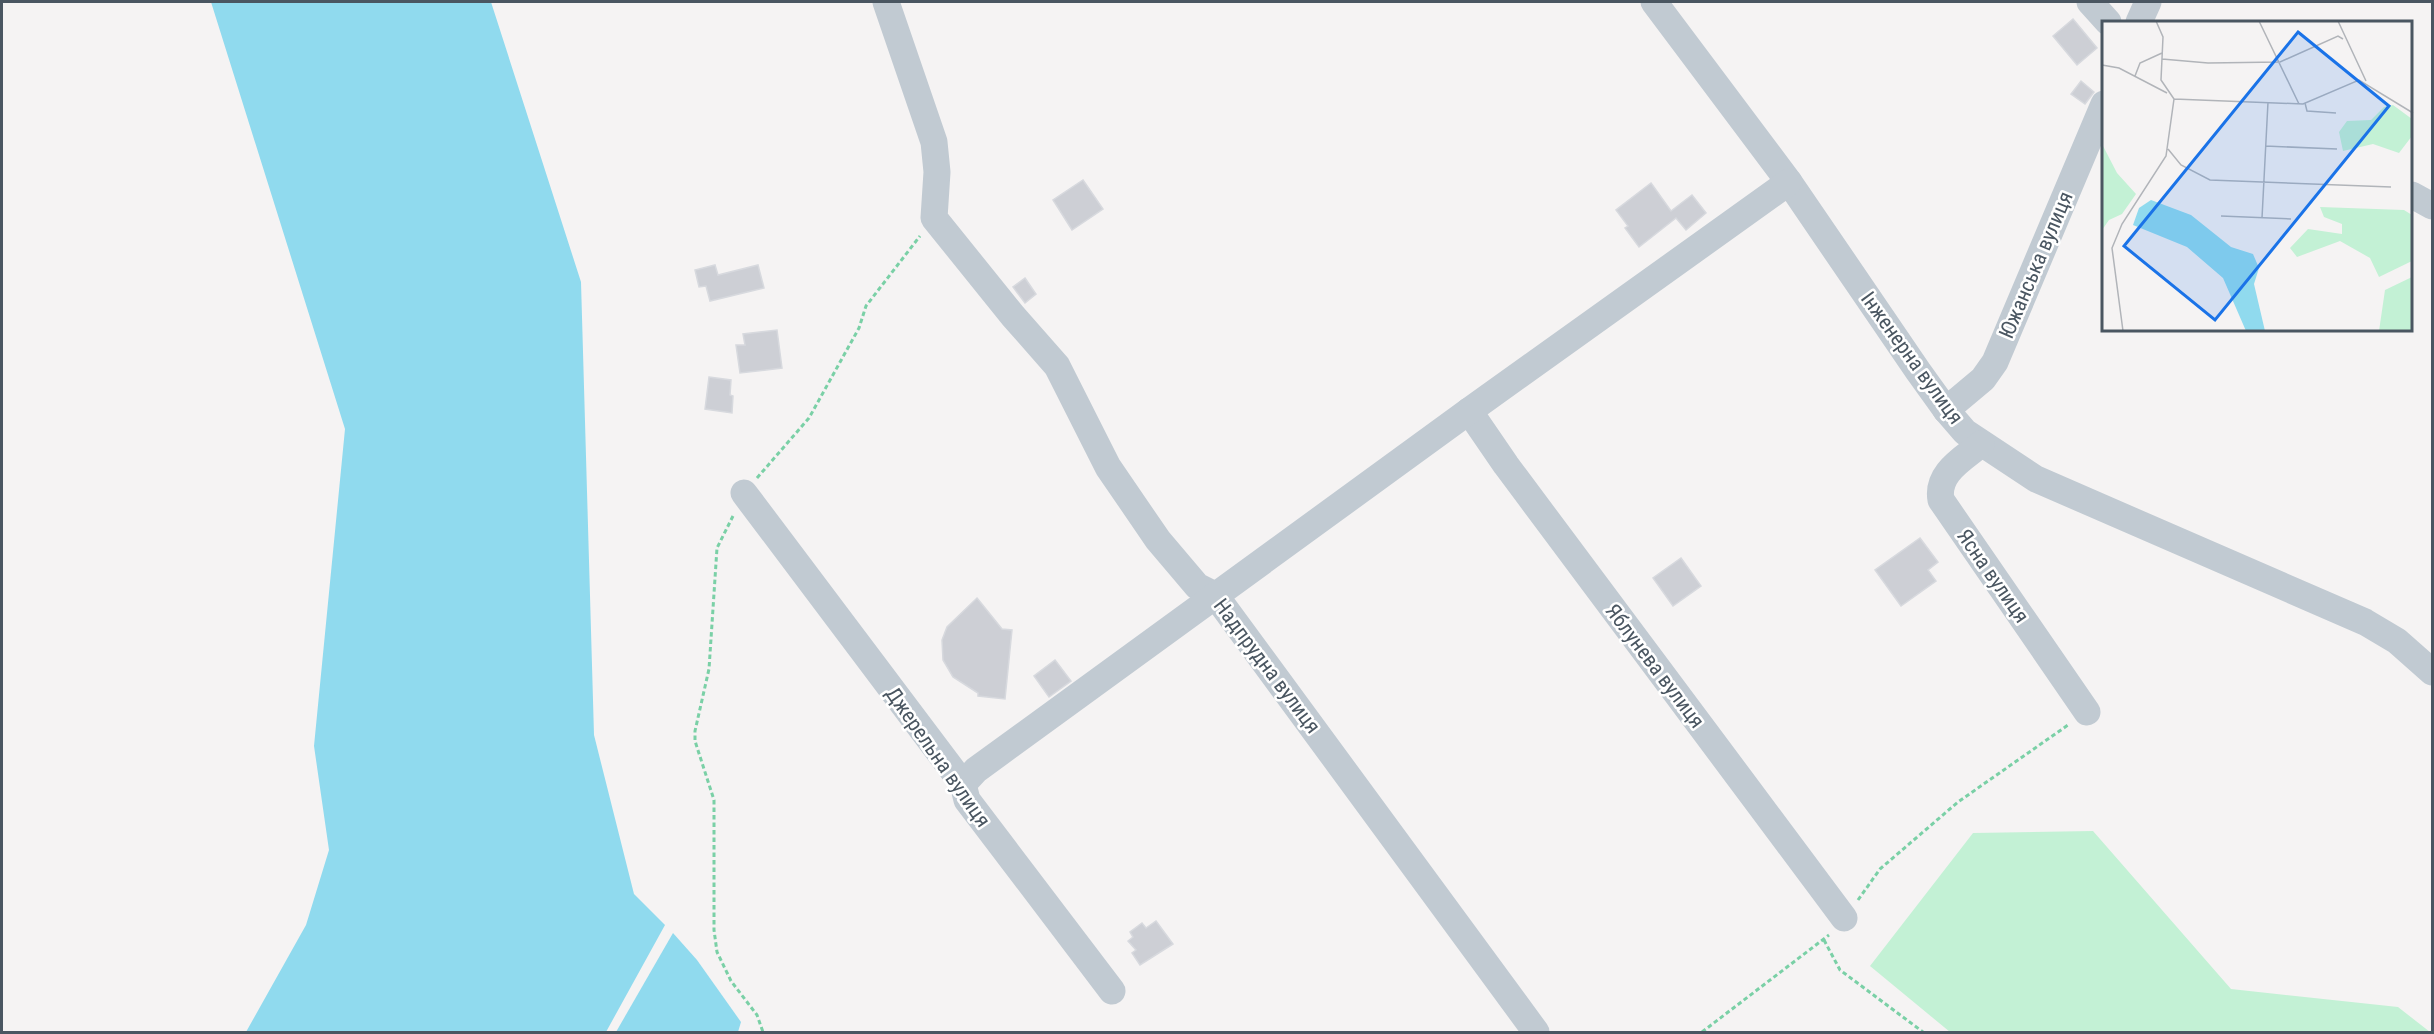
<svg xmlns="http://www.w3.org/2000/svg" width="2434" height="1034" font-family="'Roboto Condensed',sans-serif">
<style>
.green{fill:#c3f1d5}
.water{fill:#90daee}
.building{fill:#cdcfd5;stroke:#d7d9de;stroke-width:1.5}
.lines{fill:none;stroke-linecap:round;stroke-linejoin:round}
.path{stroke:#7ad0a6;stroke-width:3;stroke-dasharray:4.5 3;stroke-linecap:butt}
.minor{stroke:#c1cad2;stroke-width:27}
.labels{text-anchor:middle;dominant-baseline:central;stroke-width:5;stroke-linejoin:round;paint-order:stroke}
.street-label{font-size:21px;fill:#4a5661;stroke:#fff}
.inset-road{fill:none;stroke:#b1b4b9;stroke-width:1.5}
.view{fill:#1a73e8;fill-opacity:0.15;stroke:#1a73e8;stroke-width:3}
.inset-edge{fill:none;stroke:#4a5661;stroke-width:3}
</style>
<rect width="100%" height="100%" fill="#f5f3f3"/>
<path class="green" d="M 2093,831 L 2231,989 L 2398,1007 L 2430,1032 L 1950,1032 L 1870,966 L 1973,833 Z"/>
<g class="water">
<path d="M 211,2 L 491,2 L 581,282 L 594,735 L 634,894 L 665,925 L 606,1032 L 246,1032 L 306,925 L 329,850 L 314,746 L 345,429 Z"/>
<path d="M 673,933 L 697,960 L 741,1022 L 738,1032 L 616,1032 Z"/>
</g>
<g class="building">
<path d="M 2073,19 L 2097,48 L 2077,65 L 2053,36 Z"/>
<path d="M 2081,81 L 2094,92 L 2085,104 L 2071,94 Z"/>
<path d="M 1083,180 L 1103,209 L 1072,230 L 1053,200 Z"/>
<path d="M 1651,183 L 1671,211 L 1692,195 L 1706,213 L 1686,230 L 1676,218 L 1639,247 L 1625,228 L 1628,226 L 1616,210 Z"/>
<path d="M 715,265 L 718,275 L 758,265 L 764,288 L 710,301 L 706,286 L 699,287 L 695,270 Z"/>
<path d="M 1025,278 L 1036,294 L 1025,303 L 1013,287 Z"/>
<path d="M 777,330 L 782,368 L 740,373 L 736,345 L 745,345 L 743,334 Z"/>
<path d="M 709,377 L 731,380 L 730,395 L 733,396 L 732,413 L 705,409 Z"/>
<path d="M 1920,538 L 1938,562 L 1928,570 L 1936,581 L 1901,606 L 1875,570 Z"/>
<path d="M 1681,558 L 1701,586 L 1673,606 L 1653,578 Z"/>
<path d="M 977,598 L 1002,629 L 1012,630 L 1005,699 L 978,696 L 978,693 L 953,677 L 943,660 L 942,640 L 947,627 Z"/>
<path d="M 1055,660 L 1071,681 L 1049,697 L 1034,676 Z"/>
<path d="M 1156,921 L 1173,944 L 1140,965 L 1132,953 L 1136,950 L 1128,941 L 1133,937 L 1130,932 L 1142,923 L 1146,928 Z"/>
</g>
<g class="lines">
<g class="path">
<path d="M 757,478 L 809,418 L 859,328 L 866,306 L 920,236"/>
<path d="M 733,516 L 717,548 L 709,669 L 695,731 L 695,741 L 714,800 L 714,930 L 717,952 L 731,981 L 757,1015 L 763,1032"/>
<path d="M 1858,900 L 1880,869 L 1958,802 L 2068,725"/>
<path d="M 1824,940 L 1840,970 L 1923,1032"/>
<path d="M 1702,1032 L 1829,935"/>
</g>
<g class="minor">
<path d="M 886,2 L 934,142 L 937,172 L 934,218 L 1013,316 L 1057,366 L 1108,467 L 1158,540 L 1197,586 L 1215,595 L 1536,1032"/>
<path d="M 1654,2 L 1789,182 L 1918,371 L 1946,410 L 1965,432 L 2036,479 L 2365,622 L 2397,641 L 2432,672"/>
<path d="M 2090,2 L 2108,22"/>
<path d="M 2139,22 L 2148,2"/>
<path d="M 2412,195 L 2432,206"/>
<path d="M 1946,410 L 1983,379 L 1995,362 L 2104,104"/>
<path d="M 1469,411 L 1506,465 L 1844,918"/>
<path d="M 1981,444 C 1963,459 1936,473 1941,500 L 2087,712"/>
<path d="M 744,493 L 963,784 L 967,800 L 1112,991"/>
<path d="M 963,784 L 976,770 L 1469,411 L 1789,182"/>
</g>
</g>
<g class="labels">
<g class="street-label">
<text transform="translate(2036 265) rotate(-67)">Южанська вулиця</text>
<text transform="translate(1912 358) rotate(54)">Інженерна вулиця</text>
<text transform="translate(1993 576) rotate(55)">Ясна вулиця</text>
<text transform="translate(1267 666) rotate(53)">Надпрудна вулиця</text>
<text transform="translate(1655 666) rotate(53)">Яблунева вулиця</text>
<text transform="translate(938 757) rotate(55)">Джерельна вулиця</text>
</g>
</g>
<g transform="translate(2102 21)">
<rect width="310" height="310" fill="#f5f3f3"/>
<path d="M 291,84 L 310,98 L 310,115 L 297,132 L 271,123 L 241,130 L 237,111 L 245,100 L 269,99 L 282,86 ZM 0,123 L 15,152 L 34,173 L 20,193 L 7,199 L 0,209 ZM 218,186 L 302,189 L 310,194 L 310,240 L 277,256 L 268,237 L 238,220 L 195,236 L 188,227 L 206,208 L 240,213 L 240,203 L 222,196 ZM 310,256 L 310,310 L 277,310 L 283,269 Z" fill="#c3f1d5"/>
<path d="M 49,179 L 89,194 L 129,226 L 151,233 L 157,247 L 152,263 L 163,310 L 144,310 L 121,257 L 85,226 L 31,204 L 37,187 Z" fill="#90daee"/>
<path class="inset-road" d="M 54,0 L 61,16 L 59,59 L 72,78M 157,0 L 197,83M 236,0 L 264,60M 60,38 L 106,42 L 178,41 L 236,15 L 241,18M 0,44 L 17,47 L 65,72M 33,55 L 38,42 L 60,32M 72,78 L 201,83 L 257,59 L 311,92M 203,82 L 205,90 L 234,92M 163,125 L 235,128M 66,128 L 79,144 L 108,159 L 289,166M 119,195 L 189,198M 160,197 L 166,81M 21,310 L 10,227 L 20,203 L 64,135 L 72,78"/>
<path class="view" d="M 196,11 L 287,85 L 113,299 L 22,225 Z"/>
<rect width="310" height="310" class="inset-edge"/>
</g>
<rect width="2434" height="1034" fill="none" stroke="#4a5661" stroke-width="6"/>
</svg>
